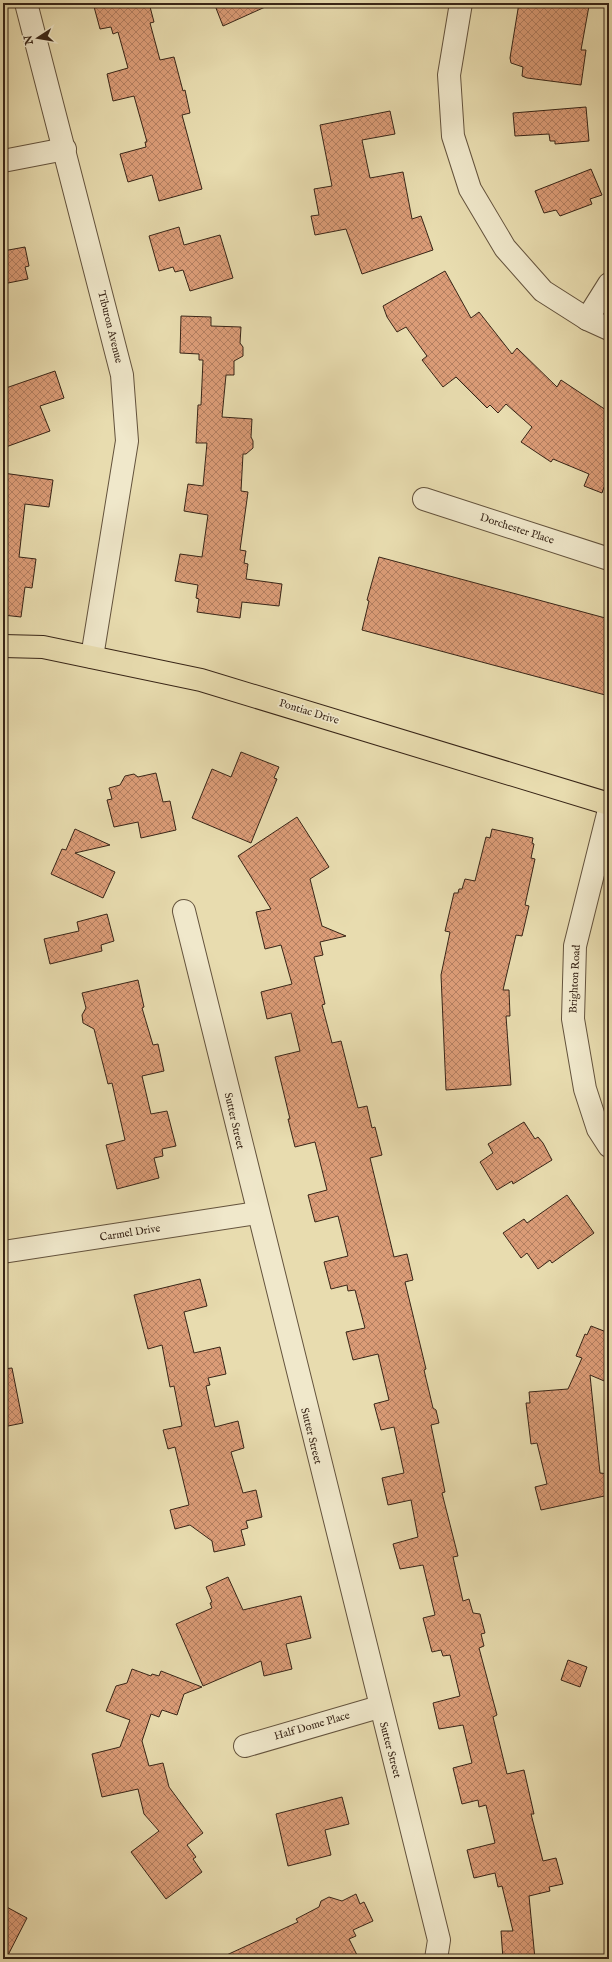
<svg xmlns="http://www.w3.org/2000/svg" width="612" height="1962" font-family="'IM FELL English',serif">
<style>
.building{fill:url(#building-cross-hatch);stroke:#382517}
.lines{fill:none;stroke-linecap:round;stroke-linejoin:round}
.minor-casing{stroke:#64533d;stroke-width:24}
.major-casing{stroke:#382517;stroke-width:24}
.minor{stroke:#f0e8cb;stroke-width:22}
.major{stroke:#e8dcaf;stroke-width:22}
.labels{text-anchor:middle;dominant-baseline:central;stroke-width:3.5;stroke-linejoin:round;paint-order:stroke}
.street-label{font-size:11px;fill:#382517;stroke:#f0e8cb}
</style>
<defs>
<pattern id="building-cross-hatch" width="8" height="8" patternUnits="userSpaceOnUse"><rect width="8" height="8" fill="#db9c77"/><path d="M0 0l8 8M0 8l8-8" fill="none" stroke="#b37f61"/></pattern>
</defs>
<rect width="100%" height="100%" fill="#e8dcaf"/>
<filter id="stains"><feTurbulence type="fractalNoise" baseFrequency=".005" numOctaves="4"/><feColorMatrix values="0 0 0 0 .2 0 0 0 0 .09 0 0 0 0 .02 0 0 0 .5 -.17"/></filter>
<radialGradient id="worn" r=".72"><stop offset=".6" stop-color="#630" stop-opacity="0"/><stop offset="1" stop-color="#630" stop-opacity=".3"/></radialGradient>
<g class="building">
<path d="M 93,3 L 149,3 L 154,22 L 150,23 L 160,60 L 174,57 L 183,91 L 185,90 L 190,113 L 182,115 L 202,189 L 159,201 L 152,175 L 128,182 L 120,154 L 146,147 L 145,142 L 147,142 L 134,96 L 113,101 L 107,74 L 128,68 L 118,32 L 113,34 L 111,27 L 100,29 Z"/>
<path d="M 214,3 L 274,3 L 223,26 Z"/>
<path d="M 519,3 L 577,3 L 589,6 L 581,50 L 586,50 L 581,85 L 527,78 L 522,76 L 523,67 L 511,63 L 510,58 Z"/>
<path d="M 586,107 L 589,141 L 555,144 L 555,141 L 550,141 L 549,134 L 515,136 L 513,113 Z"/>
<path d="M 390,111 L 395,134 L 362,140 L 370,178 L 403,172 L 412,219 L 421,216 L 433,250 L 362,274 L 346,229 L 315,235 L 311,216 L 319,215 L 314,189 L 332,186 L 320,125 Z"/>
<path d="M 591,169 L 602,195 L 590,199 L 592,204 L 560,216 L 556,210 L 544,213 L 535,191 Z"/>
<path d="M 179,227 L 184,245 L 220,235 L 233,278 L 190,291 L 183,270 L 175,272 L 173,267 L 159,271 L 149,236 Z"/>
<path d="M 25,247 L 29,266 L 25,267 L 28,279 L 3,284 L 3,251 Z"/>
<path d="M 445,271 L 471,318 L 479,312 L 512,354 L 517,348 L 557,387 L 561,380 L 609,412 L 609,489 L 604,487 L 602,493 L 584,486 L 589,474 L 553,459 L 551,462 L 521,442 L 532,427 L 506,404 L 498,413 L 490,405 L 487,408 L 456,377 L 443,387 L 422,360 L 427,356 L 406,327 L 397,332 L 387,317 L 383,306 Z"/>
<path d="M 181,316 L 211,317 L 211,326 L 241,327 L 240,343 L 243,347 L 243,356 L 234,361 L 234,375 L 226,375 L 222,417 L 252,419 L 251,437 L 253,441 L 253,448 L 246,454 L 243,454 L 241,491 L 248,492 L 240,550 L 246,551 L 244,563 L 248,564 L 246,579 L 282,584 L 279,606 L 242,602 L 240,618 L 197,612 L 199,599 L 196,598 L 198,585 L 175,581 L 180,554 L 202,557 L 208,515 L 184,511 L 188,484 L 203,486 L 207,443 L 196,443 L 198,405 L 201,405 L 203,360 L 199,360 L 199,354 L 180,353 Z"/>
<path d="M 55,371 L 64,398 L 40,406 L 50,431 L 3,448 L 3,389 Z"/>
<path d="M 3,473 L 53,480 L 49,507 L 25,504 L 19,557 L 36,559 L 32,588 L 25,587 L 21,617 L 3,615 Z"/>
<path d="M 379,557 L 609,619 L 609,696 L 362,630 L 369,601 L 367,600 Z"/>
<path d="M 241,752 L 279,767 L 274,778 L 277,779 L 251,843 L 192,818 L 212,769 L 231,777 Z"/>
<path d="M 156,773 L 163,802 L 170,801 L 176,830 L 141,838 L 138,822 L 114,827 L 107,800 L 112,799 L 109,788 L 120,785 L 125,776 L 134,774 L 138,777 Z"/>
<path d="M 297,817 L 329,867 L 310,879 L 322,926 L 346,936 L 320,942 L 323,955 L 314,957 L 325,1004 L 322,1005 L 332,1043 L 341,1041 L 358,1108 L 367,1106 L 372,1128 L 375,1127 L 382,1155 L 370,1158 L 394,1257 L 407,1254 L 413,1280 L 405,1282 L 426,1369 L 424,1370 L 433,1408 L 436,1410 L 439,1423 L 431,1425 L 445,1492 L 442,1493 L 458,1556 L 453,1557 L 463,1601 L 469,1599 L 473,1613 L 480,1614 L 485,1633 L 481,1634 L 484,1646 L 479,1648 L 497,1715 L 493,1717 L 507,1774 L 524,1770 L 534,1814 L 531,1814 L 543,1861 L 556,1858 L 563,1884 L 549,1887 L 550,1891 L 529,1896 L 535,1959 L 503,1959 L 501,1931 L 513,1931 L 502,1886 L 498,1887 L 495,1873 L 474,1878 L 467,1850 L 495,1843 L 486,1805 L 479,1807 L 478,1800 L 462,1804 L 453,1768 L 472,1763 L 463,1725 L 439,1729 L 433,1703 L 460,1696 L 450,1655 L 443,1656 L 441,1650 L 432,1652 L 423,1618 L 435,1615 L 423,1565 L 400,1569 L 393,1544 L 418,1537 L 411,1500 L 388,1505 L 382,1478 L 404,1473 L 394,1427 L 381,1430 L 374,1404 L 389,1400 L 378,1354 L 353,1360 L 346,1332 L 365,1328 L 355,1290 L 348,1291 L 347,1285 L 331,1289 L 324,1262 L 348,1256 L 338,1216 L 315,1222 L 308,1195 L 327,1190 L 315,1142 L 295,1147 L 288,1119 L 290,1119 L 275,1057 L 300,1051 L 291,1013 L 267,1019 L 261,992 L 292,984 L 281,945 L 265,949 L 256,912 L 271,909 L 238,856 Z"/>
<path d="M 75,829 L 110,845 L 75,853 L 115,872 L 103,898 L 51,874 L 62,849 L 66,850 Z"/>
<path d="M 492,829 L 533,838 L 532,843 L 534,844 L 531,858 L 535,859 L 525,905 L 529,906 L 522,936 L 516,935 L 503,990 L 509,990 L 510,1016 L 506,1016 L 511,1085 L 446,1090 L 441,975 L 450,932 L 445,931 L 454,893 L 458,893 L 459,889 L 462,889 L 465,879 L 475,881 L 486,837 L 490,838 Z"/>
<path d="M 107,914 L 114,941 L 101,945 L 102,951 L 50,964 L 44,939 L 79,931 L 77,922 Z"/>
<path d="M 138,980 L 144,1007 L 142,1008 L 153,1045 L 158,1044 L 164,1071 L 142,1076 L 151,1114 L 167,1111 L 176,1146 L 162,1149 L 163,1156 L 154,1158 L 159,1178 L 117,1189 L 106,1145 L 125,1140 L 112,1083 L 108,1084 L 94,1029 L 83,1023 L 82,1015 L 86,1008 L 82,993 Z"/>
<path d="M 524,1122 L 535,1139 L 538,1137 L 543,1143 L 552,1160 L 513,1184 L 512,1181 L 497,1190 L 480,1162 L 493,1153 L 488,1144 Z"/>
<path d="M 567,1195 L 594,1233 L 552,1263 L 550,1260 L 538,1269 L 527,1253 L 521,1258 L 503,1233 L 524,1219 L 527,1223 Z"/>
<path d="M 200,1279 L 207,1306 L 184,1312 L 194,1353 L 220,1347 L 226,1374 L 208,1378 L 210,1385 L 206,1386 L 215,1427 L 238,1421 L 244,1448 L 231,1452 L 243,1493 L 256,1490 L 262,1517 L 246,1521 L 248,1528 L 241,1530 L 245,1545 L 214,1552 L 212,1541 L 190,1525 L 175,1529 L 170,1510 L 189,1505 L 175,1447 L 168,1449 L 163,1430 L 182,1426 L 174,1386 L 170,1387 L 162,1345 L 148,1349 L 134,1295 Z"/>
<path d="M 591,1326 L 609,1333 L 609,1383 L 590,1375 L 600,1473 L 609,1474 L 609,1495 L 541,1510 L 535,1487 L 547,1484 L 537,1443 L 531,1444 L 526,1403 L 530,1403 L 529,1392 L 568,1389 L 582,1358 L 576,1356 L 585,1334 L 587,1335 Z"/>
<path d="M 12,1368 L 23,1423 L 3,1427 L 3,1369 Z"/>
<path d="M 228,1577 L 243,1610 L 301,1596 L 311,1638 L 286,1644 L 292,1669 L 264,1676 L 261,1661 L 203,1686 L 176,1624 L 212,1608 L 210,1603 L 212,1602 L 206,1587 Z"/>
<path d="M 568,1660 L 587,1667 L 580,1687 L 561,1680 Z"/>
<path d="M 132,1669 L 151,1676 L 152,1674 L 159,1676 L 161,1671 L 202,1687 L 184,1694 L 177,1715 L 162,1710 L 159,1717 L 151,1714 L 142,1741 L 149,1766 L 163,1763 L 169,1787 L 203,1833 L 187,1845 L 196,1857 L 193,1859 L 202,1872 L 166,1899 L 131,1852 L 159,1831 L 144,1814 L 138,1789 L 102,1797 L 92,1754 L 120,1747 L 130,1720 L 106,1711 L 116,1686 L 127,1683 Z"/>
<path d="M 342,1797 L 349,1824 L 325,1830 L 331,1855 L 288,1866 L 276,1814 Z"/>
<path d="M 356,1894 L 360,1904 L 364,1902 L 373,1921 L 353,1930 L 356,1936 L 349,1939 L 359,1959 L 218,1959 L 298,1922 L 296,1919 L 319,1907 L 321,1901 L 329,1897 L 342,1901 Z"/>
<path d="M 3,1905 L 27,1918 L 6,1959 L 3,1959 Z"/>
</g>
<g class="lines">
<g class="minor-casing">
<g id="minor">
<path d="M 26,3 L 122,375 L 127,441 L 92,657"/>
<path d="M 461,3 L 449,75 L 453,136 L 470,189 L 505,248 L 543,291 L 587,319 L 609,329"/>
<path d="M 3,161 L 65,149"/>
<path d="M 587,319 L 609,284"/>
<path d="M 424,499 L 609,559"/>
<path d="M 609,810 L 575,946 L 573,1019 L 585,1089 L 598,1129 L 609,1146"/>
<path d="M 184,911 C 266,1255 351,1598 439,1940 L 436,1959"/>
<path d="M 3,1252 L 256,1213"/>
<path d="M 245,1746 L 379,1707"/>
</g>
</g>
<g class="major-casing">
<path id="major" d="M 3,646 L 43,647 L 201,680 L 609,804"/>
</g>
<use href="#minor" class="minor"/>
<use href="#major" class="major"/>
</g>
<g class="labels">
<g class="street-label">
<text transform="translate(110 327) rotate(76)">Tiburon Avenue</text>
<text transform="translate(517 529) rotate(18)">Dorchester Place</text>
<text transform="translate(309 712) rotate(17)">Pontiac Drive</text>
<text transform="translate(575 979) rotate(-87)">Brighton Road</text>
<text transform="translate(234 1121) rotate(77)">Sutter Street</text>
<text transform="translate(130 1233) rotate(-9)">Carmel Drive</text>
<text transform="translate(311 1436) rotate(76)">Sutter Street</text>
<text transform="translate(312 1726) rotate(-16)">Half Dome Place</text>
<text transform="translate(390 1750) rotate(75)">Sutter Street</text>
</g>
</g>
<rect width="612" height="1962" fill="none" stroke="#e8dcaf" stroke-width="16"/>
<rect x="4" y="4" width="604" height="1954" fill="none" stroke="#382517" stroke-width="2"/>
<rect x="8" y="8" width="596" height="1946" fill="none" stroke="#382517"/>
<g transform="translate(38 38) rotate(258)" stroke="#f0e8cb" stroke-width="3" paint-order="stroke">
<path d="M0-3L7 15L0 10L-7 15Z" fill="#382517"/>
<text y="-6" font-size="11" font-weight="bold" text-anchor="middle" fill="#382517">N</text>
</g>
<rect width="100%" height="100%" filter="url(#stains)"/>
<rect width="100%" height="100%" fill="url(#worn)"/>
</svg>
